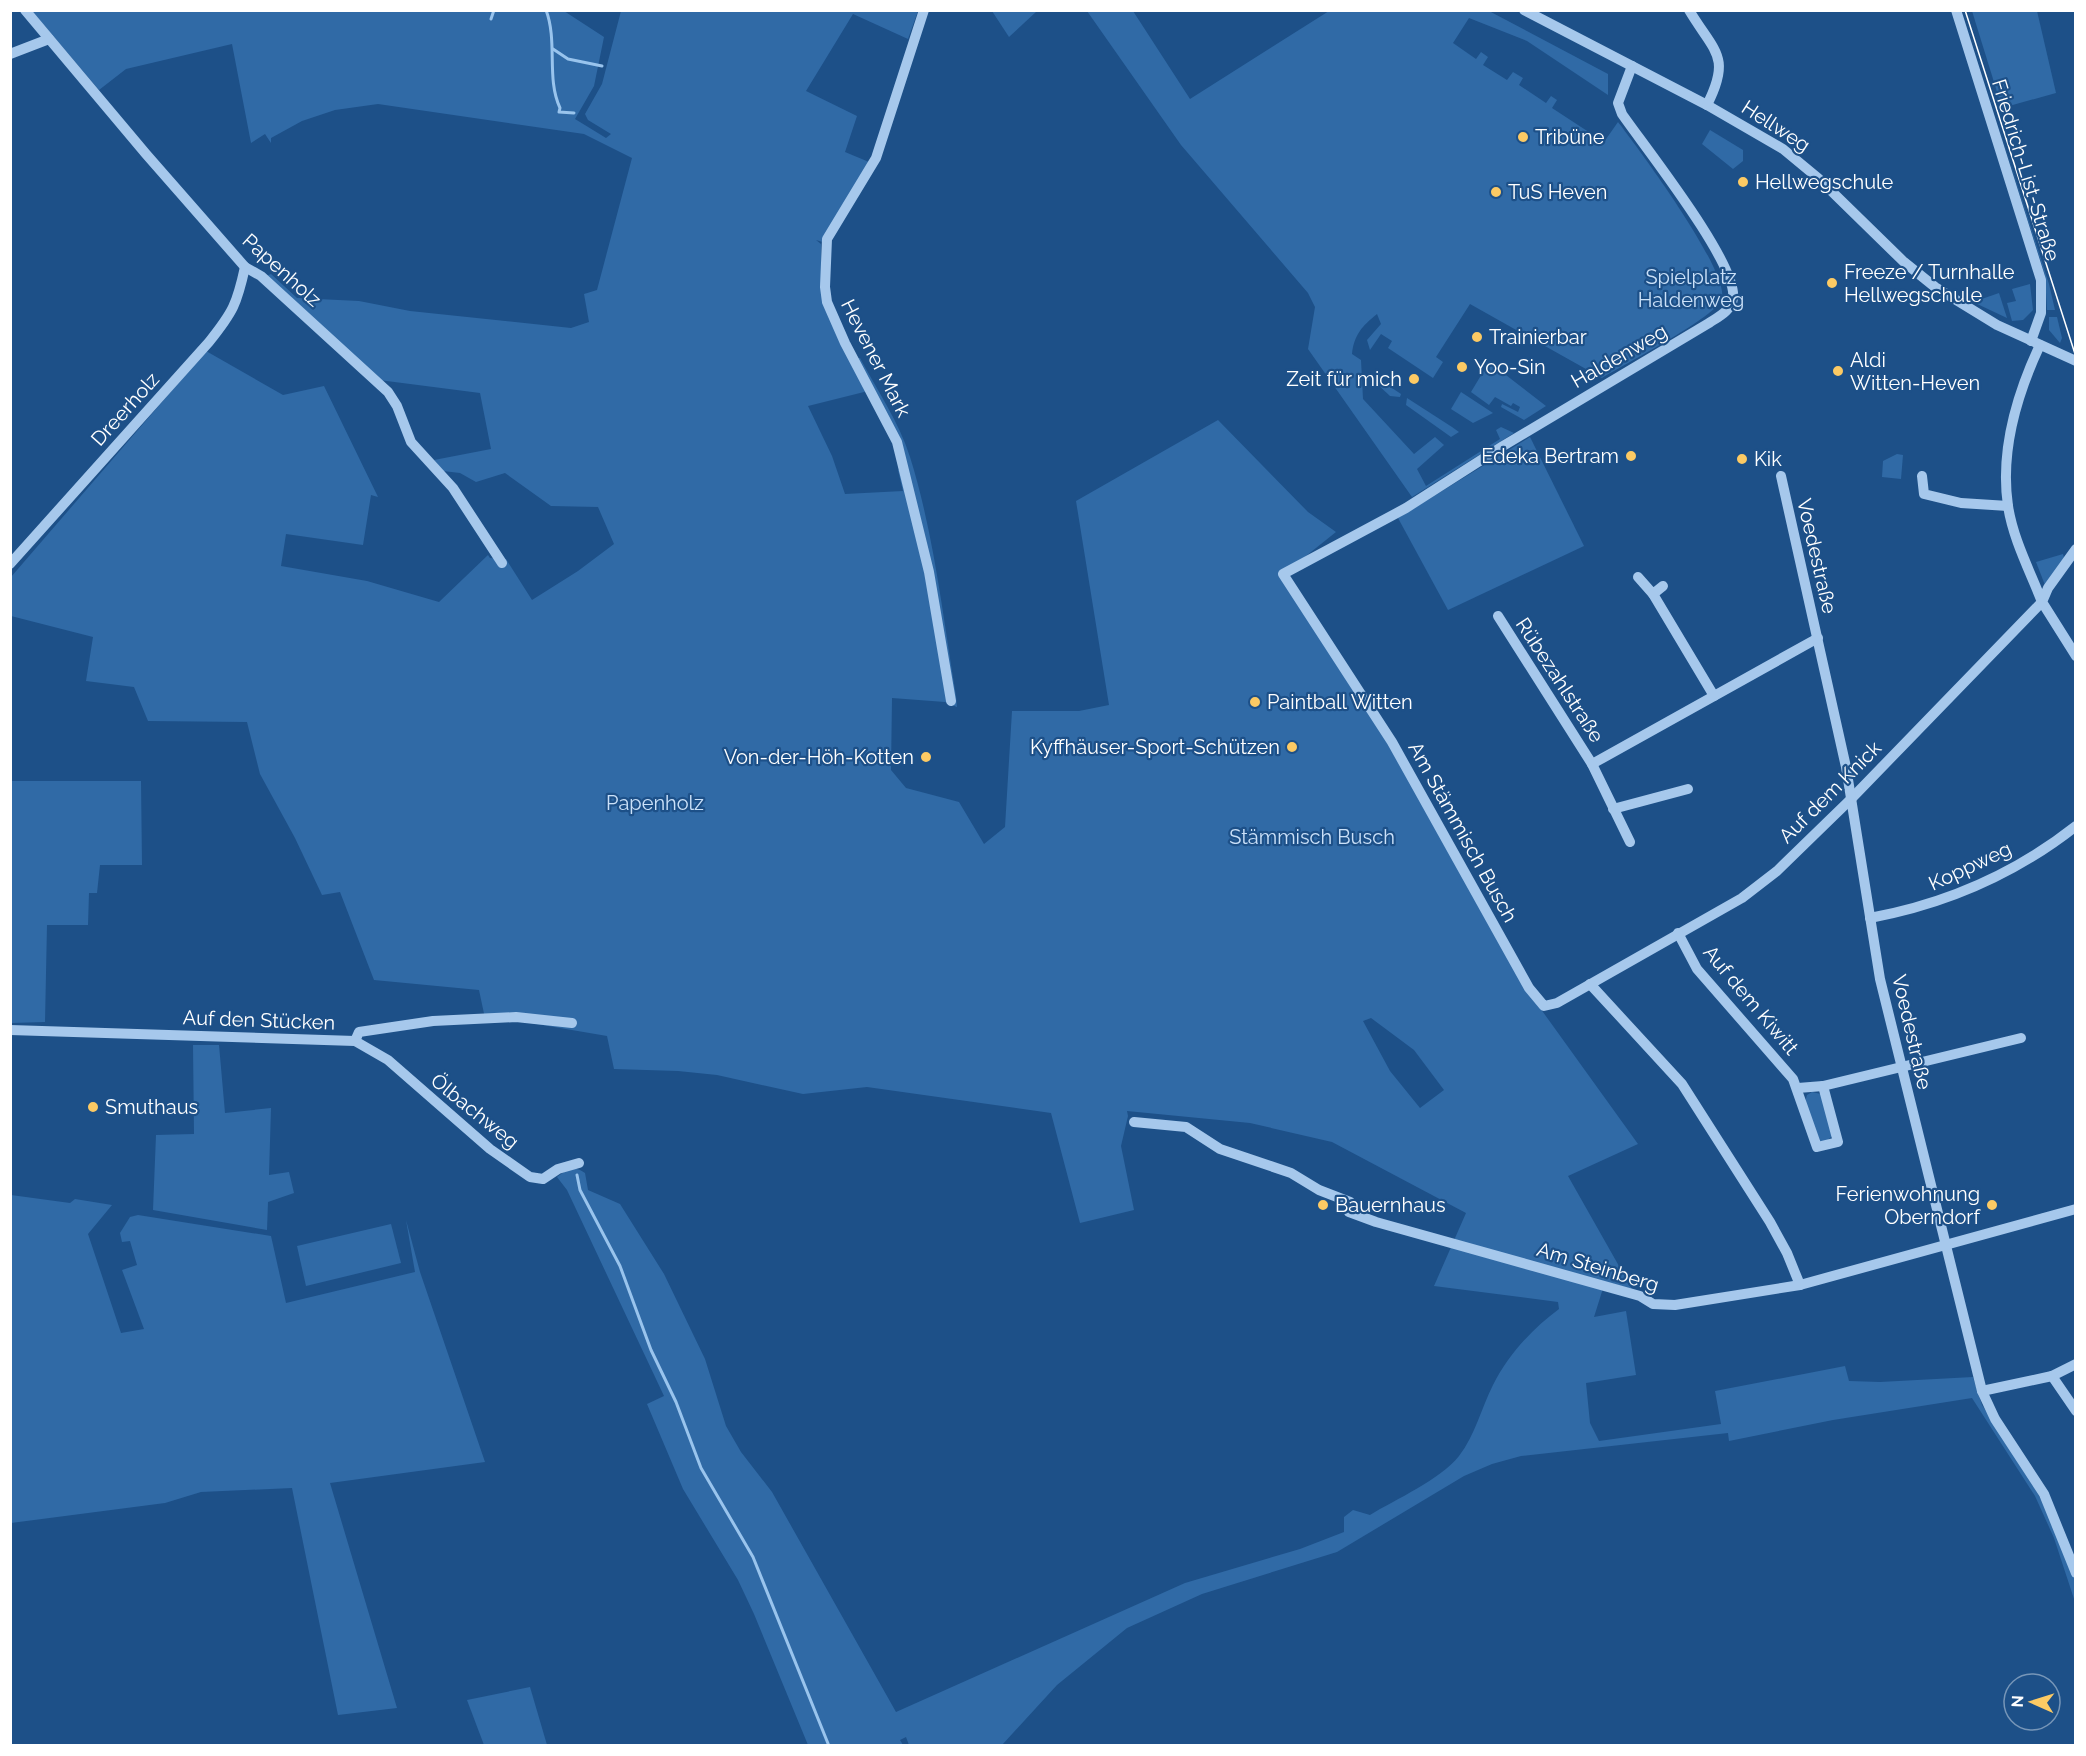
<svg xmlns="http://www.w3.org/2000/svg" width="2086" height="1756" font-family="Raleway,sans-serif">
<style>
.green{fill:#306aa6;fill-rule:evenodd}
.lines{fill:none;stroke-linecap:round;stroke-linejoin:round}
.stream{stroke:#99c4ed;stroke-width:3}
.minor{stroke:#a6c8ec;stroke-width:10}
.tram{stroke:#fff;stroke-width:1.5}
.poi-dot{fill:#fcca64;stroke:#1d5088;stroke-width:2}
.labels{text-anchor:middle;dominant-baseline:central;stroke-width:4.5;stroke-linejoin:round;paint-order:stroke}
.street-label{font-size:20px;fill:#fff;stroke:#1d5088}
.poi-label{font-size:20px;fill:#fff;stroke:#1d5088;text-anchor:start}
.park-label{font-size:20px;fill:#cbe1f9;stroke:#1d5088}
</style>
<rect width="100%" height="100%" fill="#1d5088"/>
<g class="green">
<path d="M 32,11 L 564,11 L 604,37 L 594,86 L 575,119 L 606,138 L 611,134 L 588,120 L 585,114 L 602,84 L 621,11 L 918,11 L 908,39 L 853,14 L 806,91 L 857,116 L 845,152 L 869,162 L 881,139 L 829,244 L 816,240 L 821,244 L 821,287 L 857,358 L 860,358 C 877,390 899,422 910,457 C 934,534 943,617 956,696 L 957,707 L 945,702 L 892,698 L 891,770 L 906,788 L 959,802 L 984,844 L 1005,827 L 1012,711 L 1079,711 L 1109,705 L 1076,501 L 1218,420 L 1308,512 L 1336,532 L 1281,576 L 1413,781 L 1530,994 L 1638,1144 L 1568,1176 L 1632,1289 L 1605,1282 L 1594,1317 L 1626,1311 L 1636,1375 L 1586,1383 L 1590,1423 L 1599,1441 L 1721,1424 L 1715,1391 L 1845,1366 L 1849,1381 L 1880,1382 L 1973,1377 L 1982,1405 L 2026,1472 L 2075,1562 L 2075,1602 L 2054,1538 L 2035,1496 L 1972,1398 L 1833,1420 L 1729,1441 L 1728,1433 L 1521,1456 L 1492,1464 L 1464,1476 L 1337,1552 L 1202,1594 L 1127,1628 L 1057,1685 L 1002,1745 L 909,1745 L 906,1737 L 900,1740 L 903,1745 L 808,1745 L 754,1614 L 738,1580 L 683,1489 L 647,1404 L 664,1396 L 567,1190 L 557,1177 C 567,1169 575,1165 585,1173 L 588,1190 L 620,1204 L 664,1274 L 705,1359 L 726,1426 L 741,1452 L 772,1492 L 896,1712 L 1185,1583 L 1300,1549 L 1344,1532 L 1344,1517 L 1353,1510 L 1370,1515 C 1396,1499 1440,1480 1459,1456 C 1475,1435 1481,1409 1493,1385 C 1508,1355 1532,1329 1559,1309 L 1558,1302 L 1434,1286 L 1466,1213 L 1332,1142 L 1250,1123 L 1127,1111 L 1128,1116 L 1121,1146 L 1134,1210 L 1080,1223 L 1051,1113 L 867,1087 L 803,1094 L 717,1075 L 678,1071 L 614,1069 L 607,1036 L 519,1021 L 486,1023 L 479,990 L 374,980 L 340,892 L 322,895 L 295,838 L 260,774 L 247,722 L 148,721 L 134,687 L 86,681 L 93,637 L 11,616 L 11,577 L 206,351 L 283,395 L 324,386 L 378,497 L 371,495 L 363,545 L 286,534 L 281,566 L 367,581 L 439,602 L 488,555 L 490,558 L 506,559 L 532,600 L 578,571 L 614,544 L 598,507 L 551,506 L 505,473 L 476,482 L 460,473 L 443,471 L 434,460 L 491,449 L 480,393 L 379,380 L 266,276 L 271,274 L 297,298 L 359,301 L 410,311 L 571,328 L 589,322 L 584,294 L 597,290 L 632,158 L 584,134 L 378,104 L 335,110 L 302,121 L 271,138 L 271,143 L 265,134 L 251,143 L 232,44 L 126,69 L 99,90 ZM 872,390 L 907,468 L 898,470 L 903,491 L 845,494 L 832,456 L 808,406 ZM 1371,1018 L 1414,1050 L 1444,1090 L 1420,1108 L 1390,1071 L 1363,1021 Z"/>
<path d="M 992,11 L 1037,11 L 1009,37 Z"/>
<path d="M 1087,11 L 1133,11 L 1190,99 L 1329,11 L 1489,11 L 1608,74 L 1608,95 L 1527,41 L 1469,18 L 1453,43 L 1476,59 L 1481,52 L 1488,57 L 1483,65 L 1507,80 L 1513,72 L 1523,78 L 1519,85 L 1546,103 L 1551,96 L 1557,100 L 1552,108 L 1604,142 L 1618,122 C 1636,145 1735,278 1721,301 C 1710,320 1625,364 1602,378 L 1470,304 L 1436,357 L 1443,362 L 1433,378 L 1388,348 L 1392,341 L 1381,334 L 1370,350 L 1367,340 L 1381,324 L 1377,314 C 1362,326 1354,335 1352,354 L 1361,360 L 1363,399 L 1414,454 L 1435,437 L 1444,445 L 1417,469 L 1426,486 L 1500,439 L 1496,430 L 1501,427 L 1514,433 L 1412,497 L 1308,349 L 1315,307 L 1308,293 L 1181,145 Z"/>
<path d="M 1972,11 L 2037,11 L 2056,93 L 2002,108 Z"/>
<path d="M 1995,115 L 2049,284 L 2055,310 L 2047,310 L 2045,275 Z"/>
<path d="M 1710,130 L 1743,150 L 1743,161 L 1733,169 L 1702,144 Z"/>
<path d="M 2030,284 L 2033,310 L 2023,320 L 2012,321 L 2007,303 L 2016,301 L 2012,289 Z"/>
<path d="M 1999,293 L 2007,318 L 1973,302 Z"/>
<path d="M 2049,317 L 2057,317 L 2062,338 L 2060,343 L 2049,330 Z"/>
<path d="M 1489,362 L 1546,406 L 1524,420 L 1501,407 L 1502,404 L 1518,412 L 1520,407 L 1513,403 L 1511,406 L 1495,397 L 1489,405 L 1471,392 Z"/>
<path d="M 1374,376 L 1401,394 L 1400,397 L 1390,396 L 1375,382 Z"/>
<path d="M 1461,392 L 1493,413 L 1473,423 L 1451,409 Z"/>
<path d="M 1407,398 L 1452,427 L 1459,432 L 1451,437 L 1406,405 Z"/>
<path d="M 1530,437 L 1584,546 L 1448,610 L 1398,518 Z"/>
<path d="M 1897,454 L 1903,455 L 1901,479 L 1882,477 L 1883,461 Z"/>
<path d="M 2063,554 L 2064,558 L 2045,585 L 2036,562 Z"/>
<path d="M 10,781 L 141,781 L 142,865 L 100,865 L 97,893 L 89,893 L 88,925 L 47,925 L 45,1022 L 11,1023 Z"/>
<path d="M 193,1045 L 219,1045 L 225,1113 L 271,1108 L 269,1175 L 289,1172 L 294,1193 L 268,1202 L 267,1230 L 153,1210 L 156,1135 L 194,1134 Z"/>
<path d="M 1812,1092 L 1821,1094 L 1832,1136 L 1827,1141 L 1820,1141 L 1805,1102 L 1807,1095 Z"/>
<path d="M 11,1195 L 70,1203 L 75,1199 L 112,1205 L 88,1234 L 121,1333 L 144,1329 L 122,1270 L 137,1265 L 130,1241 L 122,1242 L 120,1233 L 130,1217 L 138,1215 L 271,1236 L 286,1303 L 415,1272 L 406,1220 L 420,1272 L 485,1462 L 330,1483 L 397,1708 L 338,1715 L 292,1488 L 201,1492 L 165,1503 L 11,1523 Z"/>
<path d="M 391,1224 L 401,1263 L 306,1286 L 297,1246 Z"/>
<path d="M 530,1687 L 547,1745 L 484,1745 L 467,1700 Z"/>
</g>
<g class="lines">
<g class="stream">
<path d="M 546,10 C 558,42 546,78 560,108 L 559,112 L 574,113"/>
<path d="M 491,19 L 494,10"/>
<path d="M 553,49 L 568,59 L 602,66"/>
<path d="M 577,1175 L 580,1190 L 620,1266 L 651,1350 L 676,1402 L 701,1468 L 753,1557 L 829,1746"/>
</g>
<g class="minor">
<path d="M 25,10 L 146,154 L 245,267 L 261,276 L 388,392 L 397,406 L 411,442 L 453,488 L 502,563"/>
<path d="M 924,10 L 876,158 L 827,239 L 825,287 L 827,302 L 845,343 L 897,442 L 929,572 L 951,701"/>
<path d="M 1524,10 L 1707,105 L 1783,149 L 1818,178 L 1904,262 L 1935,287 L 1997,325 L 2076,361"/>
<path d="M 1689,10 C 1714,52 1732,56 1707,105"/>
<path d="M 1956,10 L 2041,280 L 2041,313 L 2031,341"/>
<path d="M 10,54 L 49,39"/>
<path d="M 1632,66 L 1618,103 L 1622,114 C 1644,146 1738,264 1733,298 C 1732,310 1718,317 1709,323 L 1503,446 L 1406,508 L 1283,574 L 1392,742 L 1529,988 L 1544,1006 L 1557,1003 L 1742,898 L 1777,871 L 1851,799 L 2042,602 C 2030,571 2013,539 2008,506 C 2000,452 2017,394 2040,345"/>
<path d="M 1781,476 L 1846,767 L 1880,979 L 1982,1391 L 1995,1419 L 2044,1494 L 2076,1573"/>
<path d="M 1922,476 L 1924,494 L 1961,503 L 2008,506"/>
<path d="M 2076,549 L 2048,588 L 2042,602 L 2076,656"/>
<path d="M 10,564 L 209,342 C 233,312 237,304 245,267"/>
<path d="M 1638,577 L 1653,594 L 1663,586"/>
<path d="M 1653,594 L 1714,696"/>
<path d="M 1498,616 L 1592,764 L 1818,638"/>
<path d="M 1592,764 L 1630,842"/>
<path d="M 1613,809 L 1688,789"/>
<path d="M 1870,918 C 1946,904 2015,874 2076,826"/>
<path d="M 1678,933 L 1697,969 L 1793,1079 L 1817,1147 L 1838,1142 L 1823,1086"/>
<path d="M 1590,984 L 1682,1084 L 1770,1222 L 1787,1253 L 1800,1285"/>
<path d="M 10,1030 L 355,1041 L 388,1060 L 490,1149 L 530,1177 L 543,1179 L 558,1169 L 579,1163"/>
<path d="M 355,1041 L 359,1032 L 433,1021 L 516,1017 L 572,1023"/>
<path d="M 1798,1088 L 1823,1086 L 2021,1038"/>
<path d="M 1134,1122 L 1186,1127 L 1220,1149 L 1291,1173 L 1319,1190 L 1350,1202 L 1349,1212 L 1376,1222 L 1640,1296 L 1653,1304 L 1675,1305 L 1800,1285 L 2076,1209"/>
<path d="M 2076,1364 L 2052,1376 L 2076,1411"/>
<path d="M 1982,1391 L 2052,1376"/>
</g>
<path class="tram" d="M 1965,10 L 2076,357"/>
</g>
<g class="poi-dot">
<circle cx="1523" cy="137" r="6"/>
<circle cx="1743" cy="182" r="6"/>
<circle cx="1496" cy="192" r="6"/>
<circle cx="1832" cy="283" r="6"/>
<circle cx="1477" cy="337" r="6"/>
<circle cx="1462" cy="367" r="6"/>
<circle cx="1838" cy="371" r="6"/>
<circle cx="1414" cy="379" r="6"/>
<circle cx="1631" cy="456" r="6"/>
<circle cx="1742" cy="459" r="6"/>
<circle cx="1255" cy="702" r="6"/>
<circle cx="1292" cy="747" r="6"/>
<circle cx="926" cy="757" r="6"/>
<circle cx="93" cy="1107" r="6"/>
<circle cx="1323" cy="1205" r="6"/>
<circle cx="1992" cy="1205" r="6"/>
</g>
<g class="labels">
<g class="street-label">
<text transform="translate(1776 126) rotate(33)">Hellweg</text>
<text transform="translate(2026 170) rotate(73)">Friedrich-List-Straße</text>
<text transform="translate(282 270) rotate(42)">Papenholz</text>
<text transform="translate(1619 356) rotate(-30)">Haldenweg</text>
<text transform="translate(876 358) rotate(63)">Hevener Mark</text>
<text transform="translate(125 409) rotate(-48)">Dreerholz</text>
<text transform="translate(1817 556) rotate(77)">Voedestraße</text>
<text transform="translate(1560 680) rotate(57)">Rübezahlstraße</text>
<text transform="translate(1830 792) rotate(-45)">Auf dem Knick</text>
<text transform="translate(1463 832) rotate(61)">Am Stämmisch Busch</text>
<text transform="translate(1970 866) rotate(-25)">Koppweg</text>
<text transform="translate(1751 1000) rotate(50)">Auf dem Kiwitt</text>
<text transform="translate(259 1020) rotate(2)">Auf den Stücken</text>
<text transform="translate(1912 1032) rotate(77)">Voedestraße</text>
<text transform="translate(475 1111) rotate(39)">Ölbachweg</text>
<text transform="translate(1598 1267) rotate(17)">Am Steinberg</text>
</g>
<g class="poi-label">
<text x="1535" y="137">Tribüne</text>
<text x="1755" y="182">Hellwegschule</text>
<text x="1508" y="192">TuS Heven</text>
<text x="1844" y="272">Freeze / Turnhalle<tspan x="1844" dy="23">Hellwegschule</tspan></text>
<text x="1489" y="337">Trainierbar</text>
<text x="1850" y="360">Aldi<tspan x="1850" dy="23">Witten-Heven</tspan></text>
<text x="1474" y="367">Yoo-Sin</text>
<text x="1402" y="379" text-anchor="end">Zeit für mich</text>
<text x="1619" y="456" text-anchor="end">Edeka Bertram</text>
<text x="1754" y="459">Kik</text>
<text x="1267" y="702">Paintball Witten</text>
<text x="1280" y="747" text-anchor="end">Kyffhäuser-Sport-Schützen</text>
<text x="914" y="757" text-anchor="end">Von-der-Höh-Kotten</text>
<text x="105" y="1107">Smuthaus</text>
<text x="1980" y="1194" text-anchor="end">Ferienwohnung<tspan x="1980" dy="23">Oberndorf</tspan></text>
<text x="1335" y="1205">Bauernhaus</text>
</g>
<g class="park-label">
<text x="1691" y="277">Spielplatz<tspan x="1691" dy="23">Haldenweg</tspan></text>
<text x="655" y="803">Papenholz</text>
<text x="1312" y="837">Stämmisch Busch</text>
</g>
</g>
<rect width="2086" height="1756" fill="none" stroke="#ffffff" stroke-width="24"/>
<g transform="translate(2032 1702) rotate(273)"><circle r="28" fill="#1d5088" stroke="#7796b8" stroke-width="1.5"/>
<path d="M0-4.5L10 22L0 15L-10 22Z" fill="#fcca64"/>
<text y="-9" font-size="16" font-weight="bold" text-anchor="middle" fill="#ffffff">N</text>
</g>
</svg>
